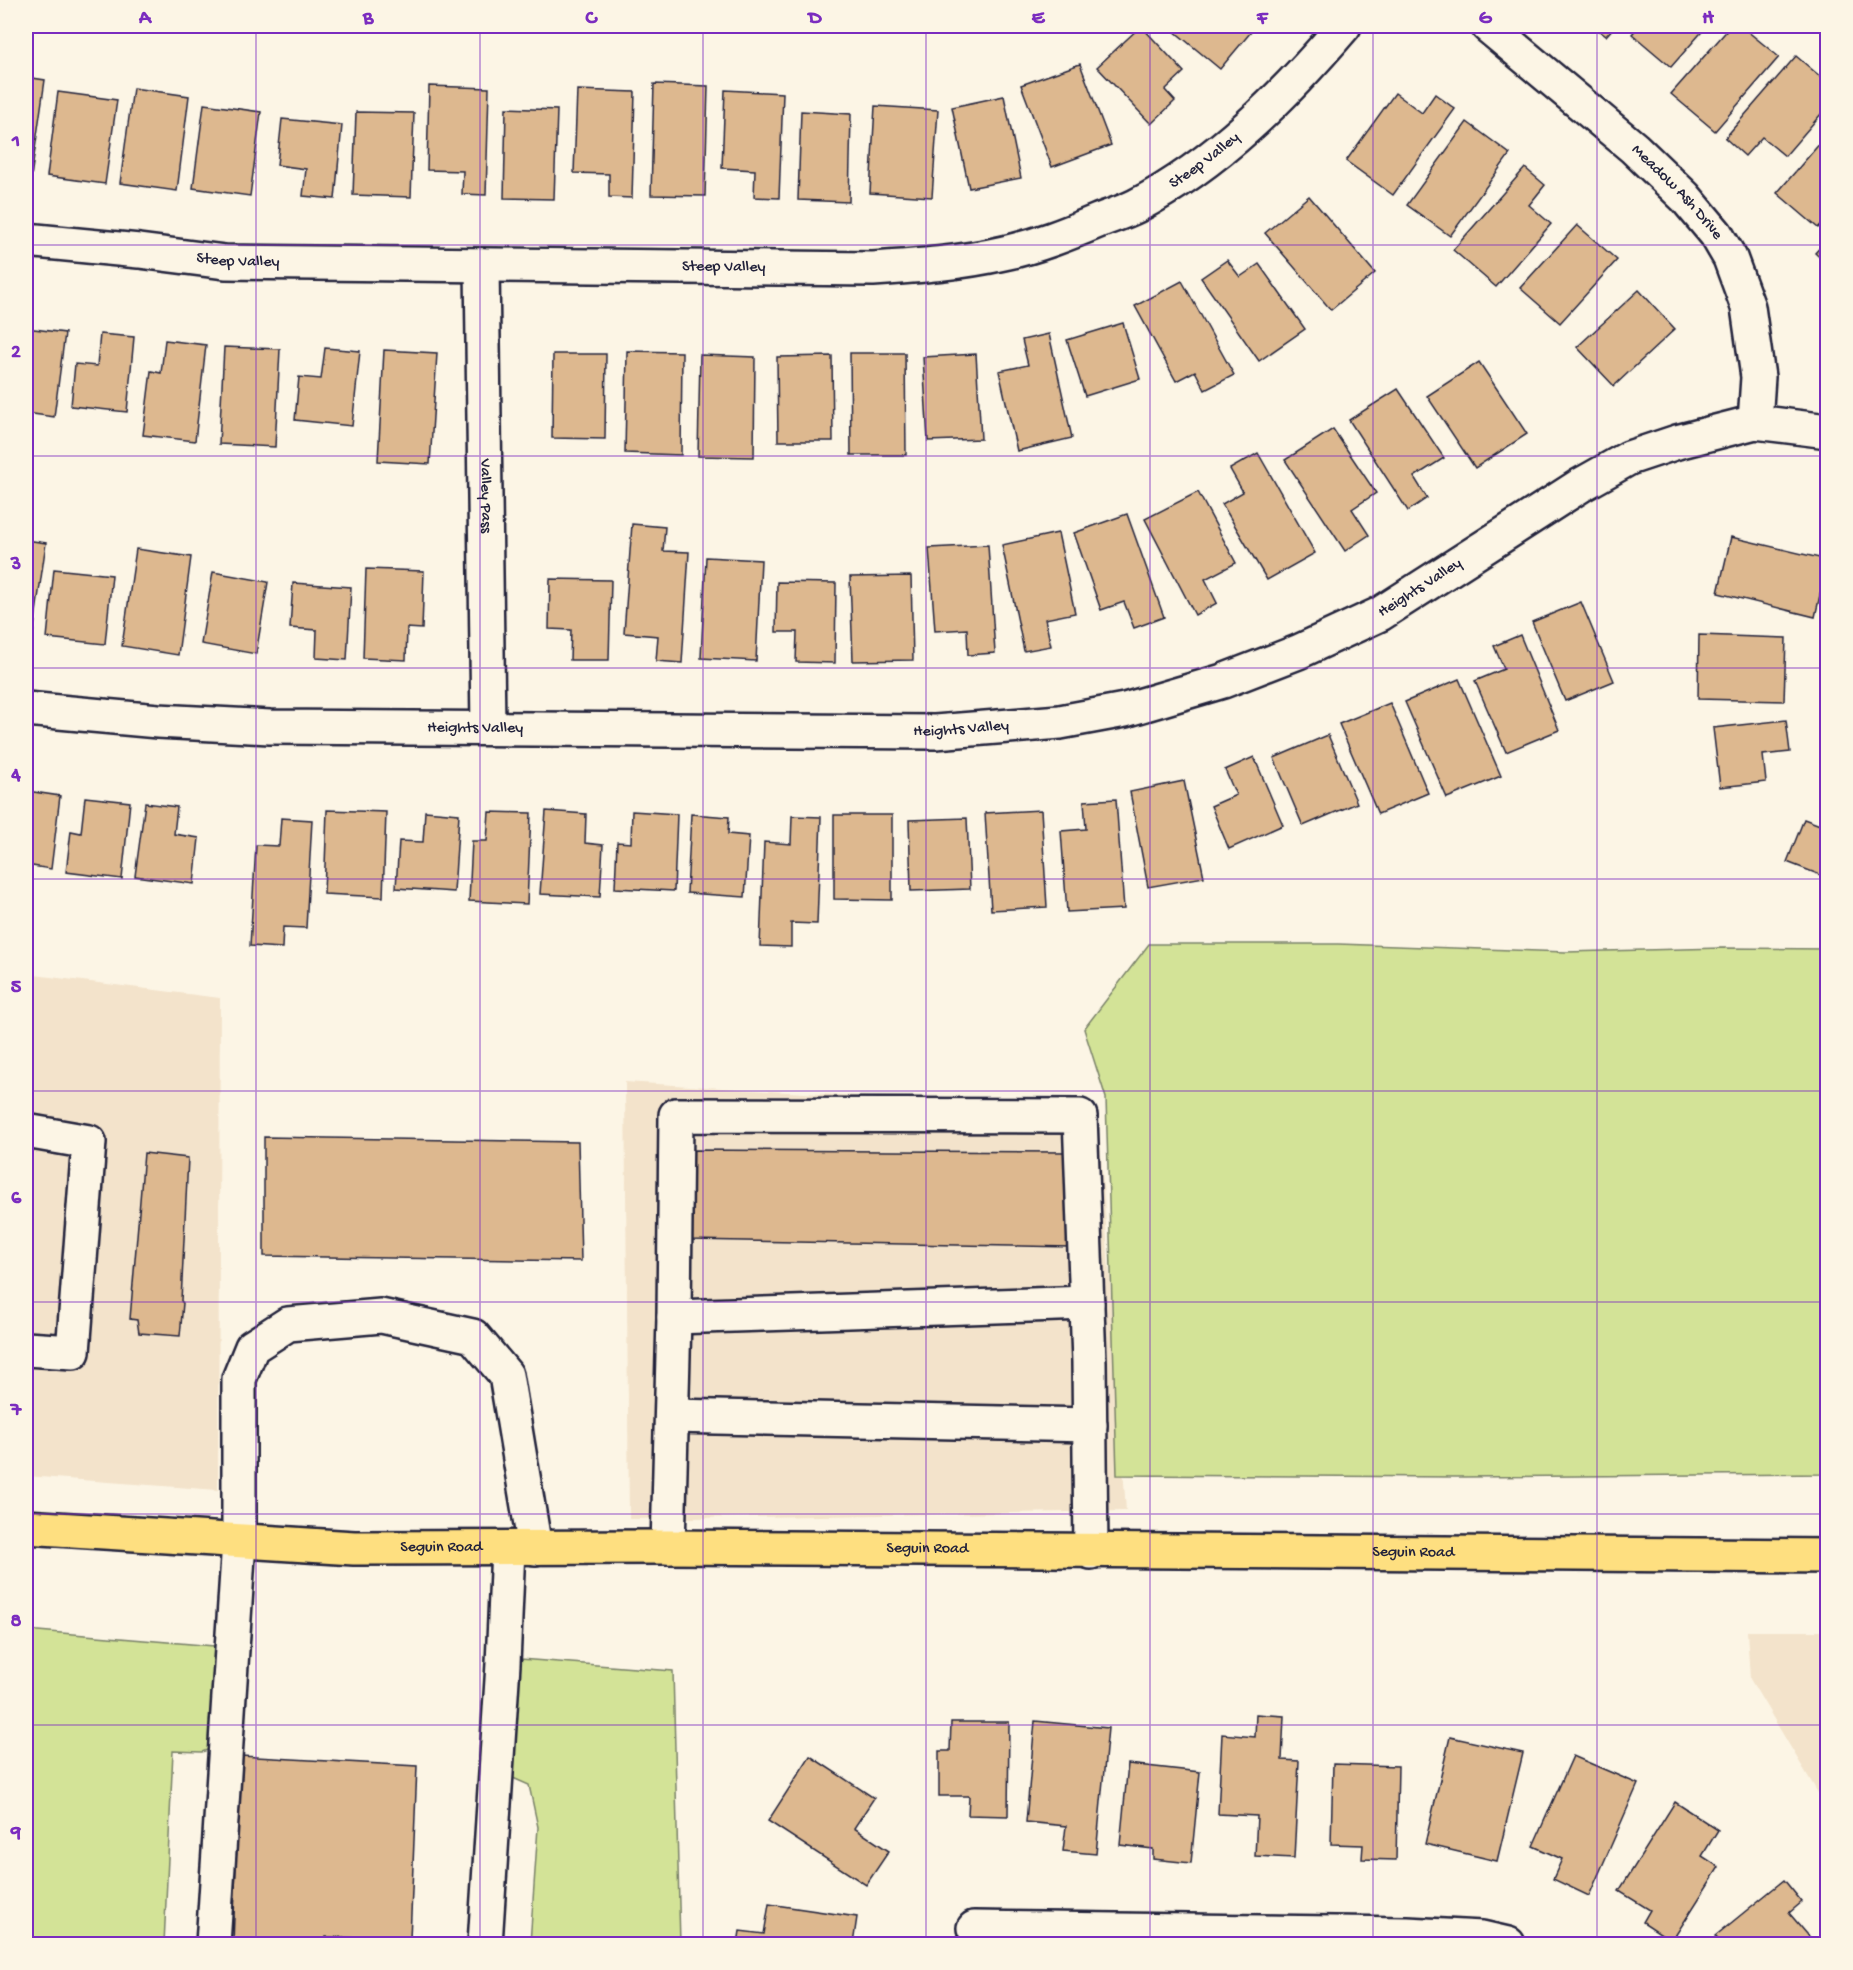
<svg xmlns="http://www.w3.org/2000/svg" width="1853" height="1970" font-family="'Gochi Hand',sans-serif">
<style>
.built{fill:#f3e3cb}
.green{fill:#d3e397;stroke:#7a8269;stroke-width:1.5}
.building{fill:#ddb88f;stroke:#22223b;stroke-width:1.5}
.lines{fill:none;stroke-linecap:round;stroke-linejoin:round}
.minor-casing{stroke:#22223b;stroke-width:38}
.major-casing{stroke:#22223b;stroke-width:38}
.minor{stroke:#fcf5e5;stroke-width:33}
.major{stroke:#fedf80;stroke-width:33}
.grid{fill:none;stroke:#7b2cbf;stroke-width:1.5;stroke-opacity:0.55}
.labels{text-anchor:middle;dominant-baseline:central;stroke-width:4.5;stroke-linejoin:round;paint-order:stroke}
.street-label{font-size:16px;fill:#22223b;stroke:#fcf5e5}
.neatline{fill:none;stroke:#7b2cbf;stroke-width:2}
.grid-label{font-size:20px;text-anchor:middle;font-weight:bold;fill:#7b2cbf}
</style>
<rect width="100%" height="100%" fill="#fcf5e5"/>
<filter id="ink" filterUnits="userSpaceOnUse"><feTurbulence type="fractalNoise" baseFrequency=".0167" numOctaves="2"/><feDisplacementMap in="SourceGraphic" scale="12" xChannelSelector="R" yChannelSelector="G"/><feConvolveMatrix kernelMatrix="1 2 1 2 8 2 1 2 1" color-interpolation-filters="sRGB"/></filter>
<g filter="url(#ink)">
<g class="built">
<path d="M 26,974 L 220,998 L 218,1490 L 26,1476 Z"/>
<path d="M 625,1082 L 1098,1111 L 1126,1511 L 629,1519 Z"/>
<path d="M 1747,1631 L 1827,1631 L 1827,1808 L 1750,1679 Z"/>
</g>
<g class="green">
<path d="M 1149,944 L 1338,944 L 1566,952 L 1722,948 L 1827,949 L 1827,1474 L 1457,1477 L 1117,1475 L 1106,1098 L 1084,1029 Z"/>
<path d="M 26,1630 L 214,1646 L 210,1749 L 202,1752 L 173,1751 L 164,1944 L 26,1944 Z"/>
<path d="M 520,1659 L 673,1671 L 680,1944 L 530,1944 L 538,1827 L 529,1785 L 513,1778 Z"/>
</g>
<g class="building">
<path d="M 1141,26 L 1184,72 L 1165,90 L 1175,101 L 1151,124 L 1097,67 Z"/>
<path d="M 1168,26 L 1256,26 L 1220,69 Z"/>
<path d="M 1593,26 L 1615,26 L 1606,36 Z"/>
<path d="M 1639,26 L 1707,26 L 1671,67 L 1632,34 Z"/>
<path d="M 1731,26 L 1741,26 L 1779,57 L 1715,131 L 1671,94 Z"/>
<path d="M 1796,56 L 1828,83 L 1828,106 L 1785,156 L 1762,137 L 1745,156 L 1725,138 Z"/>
<path d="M 1080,64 L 1111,145 L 1052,167 L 1021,85 Z"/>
<path d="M 26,77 L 45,80 L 31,177 L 26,176 Z"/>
<path d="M 654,84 L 708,86 L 705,196 L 651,195 Z"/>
<path d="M 429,86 L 489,88 L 486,195 L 462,194 L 463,171 L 427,170 Z"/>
<path d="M 133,88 L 189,96 L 177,191 L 120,183 Z"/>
<path d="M 577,90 L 635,92 L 632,198 L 609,197 L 609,174 L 574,173 Z"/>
<path d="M 725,90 L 783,93 L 779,198 L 754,197 L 755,170 L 722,168 Z"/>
<path d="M 58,92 L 117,100 L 105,184 L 47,176 Z"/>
<path d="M 1395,93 L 1422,113 L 1435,94 L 1455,109 L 1393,195 L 1346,161 Z"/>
<path d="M 1004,96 L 1021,178 L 969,188 L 952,107 Z"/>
<path d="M 204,104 L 261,112 L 250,196 L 193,188 Z"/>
<path d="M 875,106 L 938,110 L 932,197 L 870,193 Z"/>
<path d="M 506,108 L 557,110 L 554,199 L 504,198 Z"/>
<path d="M 801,111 L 851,114 L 849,202 L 798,200 Z"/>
<path d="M 356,112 L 414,113 L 411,197 L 353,195 Z"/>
<path d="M 282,119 L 342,125 L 335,199 L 303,196 L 306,169 L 277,165 Z"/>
<path d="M 1467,122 L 1510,154 L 1450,236 L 1407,205 Z"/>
<path d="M 1828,134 L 1828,217 L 1818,228 L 1777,193 Z"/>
<path d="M 1525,168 L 1545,185 L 1529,205 L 1551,224 L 1496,287 L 1453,250 Z"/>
<path d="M 1309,196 L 1375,273 L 1331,310 L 1265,233 Z"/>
<path d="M 1577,225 L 1617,260 L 1560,323 L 1520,288 Z"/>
<path d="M 1828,239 L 1828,265 L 1815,253 Z"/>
<path d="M 1227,260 L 1240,277 L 1259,264 L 1305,329 L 1259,361 L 1201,278 Z"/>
<path d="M 1182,281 L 1234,375 L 1205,390 L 1195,371 L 1176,381 L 1135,306 Z"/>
<path d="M 1639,290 L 1675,329 L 1614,386 L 1577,347 Z"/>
<path d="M 1123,323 L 1140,379 L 1085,396 L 1067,340 Z"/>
<path d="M 26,328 L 65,333 L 54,417 L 26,413 Z"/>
<path d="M 100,334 L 134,337 L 127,412 L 71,406 L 75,364 L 97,366 Z"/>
<path d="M 1049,334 L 1072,438 L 1017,451 L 999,371 L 1028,365 L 1022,340 Z"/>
<path d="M 165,340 L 206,345 L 195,441 L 143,435 L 151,371 L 161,373 Z"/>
<path d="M 224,347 L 280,349 L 275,447 L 219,444 Z"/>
<path d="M 325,348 L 360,351 L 352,426 L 295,420 L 299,377 L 321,379 Z"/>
<path d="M 384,350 L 437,353 L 430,464 L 378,461 Z"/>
<path d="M 627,351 L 682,352 L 681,455 L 625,453 Z"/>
<path d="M 850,353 L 905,353 L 906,455 L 851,455 Z"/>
<path d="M 553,354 L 606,354 L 605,439 L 552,438 Z"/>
<path d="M 976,354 L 981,439 L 928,441 L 923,357 Z"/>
<path d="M 700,355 L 755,357 L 754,457 L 698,456 Z"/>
<path d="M 832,356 L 833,441 L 778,441 L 777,357 Z"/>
<path d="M 1479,362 L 1527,434 L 1475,468 L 1427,396 Z"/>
<path d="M 1398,389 L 1444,458 L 1414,477 L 1427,498 L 1408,511 L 1349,420 Z"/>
<path d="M 1333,429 L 1376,493 L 1352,509 L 1369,535 L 1345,551 L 1285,460 Z"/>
<path d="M 1258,453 L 1315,553 L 1267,580 L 1222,504 L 1243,492 L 1230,469 Z"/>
<path d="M 1198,492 L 1236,563 L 1205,579 L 1217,603 L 1195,615 L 1145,519 Z"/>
<path d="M 1127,514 L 1164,617 L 1134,628 L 1124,602 L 1101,610 L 1074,533 Z"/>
<path d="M 632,524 L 665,527 L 663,551 L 689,552 L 682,663 L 656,661 L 658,636 L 624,633 Z"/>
<path d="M 1058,533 L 1075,613 L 1045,619 L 1051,646 L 1024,651 L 1002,545 Z"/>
<path d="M 1731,537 L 1828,560 L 1815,617 L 1718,593 Z"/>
<path d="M 26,540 L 46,543 L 32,641 L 26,640 Z"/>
<path d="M 988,545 L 995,653 L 968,655 L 967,629 L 935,631 L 929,548 Z"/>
<path d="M 136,549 L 191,557 L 178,655 L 122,646 Z"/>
<path d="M 706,557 L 761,560 L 756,661 L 701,658 Z"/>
<path d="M 54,569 L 112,575 L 105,644 L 47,638 Z"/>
<path d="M 366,569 L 424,571 L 422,629 L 407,628 L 406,660 L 363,658 Z"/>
<path d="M 213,572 L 268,582 L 256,654 L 201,644 Z"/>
<path d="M 911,576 L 913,660 L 853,661 L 850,577 Z"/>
<path d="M 550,579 L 611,580 L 609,660 L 570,660 L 571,630 L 549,629 Z"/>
<path d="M 777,582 L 836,583 L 835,663 L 796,662 L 797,632 L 776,632 Z"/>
<path d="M 293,583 L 351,587 L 347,660 L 316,658 L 317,630 L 290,628 Z"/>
<path d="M 1581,602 L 1614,681 L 1565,701 L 1532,622 Z"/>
<path d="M 1520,635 L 1559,730 L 1506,752 L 1475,681 L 1504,669 L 1494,646 Z"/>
<path d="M 1699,635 L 1786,638 L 1784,701 L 1698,699 Z"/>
<path d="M 1459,679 L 1501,776 L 1447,798 L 1405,702 Z"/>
<path d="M 1390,703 L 1428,793 L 1378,814 L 1339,724 Z"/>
<path d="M 1786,720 L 1790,752 L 1763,755 L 1766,782 L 1720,787 L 1713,728 Z"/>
<path d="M 1328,735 L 1357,803 L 1303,826 L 1274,758 Z"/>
<path d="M 1254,757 L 1283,825 L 1229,849 L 1211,806 L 1236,795 L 1225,770 Z"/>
<path d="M 1184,781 L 1204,877 L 1148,887 L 1130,792 Z"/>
<path d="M 27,791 L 60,796 L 51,869 L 26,865 L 26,804 Z"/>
<path d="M 85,797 L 130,802 L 122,879 L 66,872 L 71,831 L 81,833 Z"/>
<path d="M 1116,799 L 1124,909 L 1067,912 L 1061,831 L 1086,829 L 1084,801 Z"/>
<path d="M 145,803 L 177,807 L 174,834 L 199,838 L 194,884 L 135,876 Z"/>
<path d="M 327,810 L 386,812 L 383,897 L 324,894 Z"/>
<path d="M 1041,810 L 1047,907 L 991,910 L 985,813 Z"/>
<path d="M 425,811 L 459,814 L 454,892 L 396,888 L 399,841 L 423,842 Z"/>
<path d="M 546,811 L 586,814 L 585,843 L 603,845 L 600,897 L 540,894 Z"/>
<path d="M 632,811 L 677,814 L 674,891 L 615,888 L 617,842 L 631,843 Z"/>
<path d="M 489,812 L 531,813 L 527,904 L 469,901 L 472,841 L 487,841 Z"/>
<path d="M 691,814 L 729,817 L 728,834 L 749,836 L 745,897 L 687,893 Z"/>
<path d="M 834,815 L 892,815 L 892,900 L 834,899 Z"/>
<path d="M 792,816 L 821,817 L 817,924 L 791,923 L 791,947 L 760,946 L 764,842 L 791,844 Z"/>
<path d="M 281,818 L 312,820 L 306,928 L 283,927 L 282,948 L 250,946 L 256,845 L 279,846 Z"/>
<path d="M 967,818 L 970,889 L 911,891 L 909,820 Z"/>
<path d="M 1804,819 L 1828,828 L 1828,878 L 1787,862 Z"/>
<path d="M 264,1137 L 578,1142 L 581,1261 L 264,1256 Z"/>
<path d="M 689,1150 L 1071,1152 L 1071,1247 L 691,1240 Z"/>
<path d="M 144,1153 L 188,1158 L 181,1301 L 183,1303 L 180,1336 L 139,1333 L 137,1320 L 130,1319 Z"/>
<path d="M 1256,1714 L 1284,1716 L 1282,1760 L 1299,1761 L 1294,1858 L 1255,1856 L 1257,1816 L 1218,1814 L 1222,1734 L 1255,1737 Z"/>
<path d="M 1035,1721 L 1108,1728 L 1096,1854 L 1063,1851 L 1066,1826 L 1026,1822 Z"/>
<path d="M 951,1722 L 1009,1722 L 1008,1816 L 968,1815 L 969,1796 L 939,1796 L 939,1751 L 950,1751 Z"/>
<path d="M 1450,1737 L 1523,1753 L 1497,1861 L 1425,1844 Z"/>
<path d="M 240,1756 L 417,1766 L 410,1939 L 326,1937 L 326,1944 L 233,1944 Z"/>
<path d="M 810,1756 L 874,1798 L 854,1828 L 889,1851 L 866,1885 L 768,1821 Z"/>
<path d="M 1573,1756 L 1638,1784 L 1589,1896 L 1553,1879 L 1562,1859 L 1533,1846 Z"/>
<path d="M 1128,1764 L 1200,1772 L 1191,1863 L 1153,1859 L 1153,1849 L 1120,1845 Z"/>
<path d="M 1333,1764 L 1398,1766 L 1396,1860 L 1362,1859 L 1363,1845 L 1331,1844 Z"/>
<path d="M 1675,1802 L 1718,1830 L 1702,1856 L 1719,1867 L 1672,1941 L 1643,1922 L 1650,1910 L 1619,1891 Z"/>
<path d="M 1784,1880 L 1802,1902 L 1789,1913 L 1814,1942 L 1811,1944 L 1722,1944 L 1715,1936 Z"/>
<path d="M 769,1904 L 857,1917 L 853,1944 L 738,1944 L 740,1931 L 764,1934 Z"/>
</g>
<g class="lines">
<g class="minor-casing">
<g id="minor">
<path id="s1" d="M 1488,26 L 1634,148 L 1685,197 L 1716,234 L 1730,258 L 1748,307 L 1758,377 L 1755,422"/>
<path id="s2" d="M 26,240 L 139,251 L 225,262 L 873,269 C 917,266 961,263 1004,253 C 1037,246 1067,234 1098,221 C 1111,216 1124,212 1136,206 C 1218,163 1285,95 1344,26"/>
<path id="s3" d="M 482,265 L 488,728"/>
<path id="s4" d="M 26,709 L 158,721 L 270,727 L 935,732 L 1060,722 L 1125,710 L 1223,681 L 1298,652 L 1380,614 L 1581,485 L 1629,458 L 1677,442 L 1755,422 L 1828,431"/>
<path d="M 26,1131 L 89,1142 L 73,1352 L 26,1349"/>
<path d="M 674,1317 L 1087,1303"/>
<path d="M 672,1416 L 1090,1425"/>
<path d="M 668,1547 L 674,1317 L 676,1115 L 1080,1116 L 1089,1362 L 1091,1552"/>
<path d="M 974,1928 L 1407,1934 L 1482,1938 L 1508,1944"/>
<path d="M 213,1944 L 239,1541 L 239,1379 L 252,1347 L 288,1324 L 381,1316 L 473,1336 L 506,1375 L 535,1548"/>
<path d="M 485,1944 L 503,1664 L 508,1548"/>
</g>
</g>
<g class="major-casing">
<g id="major">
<path id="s5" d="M 26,1527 L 354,1548 L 668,1547 L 1828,1556"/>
</g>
</g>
<use href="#minor" class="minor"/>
<use href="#major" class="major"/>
</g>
</g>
<path class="grid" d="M 256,26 L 256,1944M 480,26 L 480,1944M 703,26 L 703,1944M 926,26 L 926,1944M 1150,26 L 1150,1944M 1373,26 L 1373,1944M 1597,26 L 1597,1944M 26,245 L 1828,245M 26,456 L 1828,456M 26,668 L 1828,668M 26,879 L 1828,879M 26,1091 L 1828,1091M 26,1302 L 1828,1302M 26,1514 L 1828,1514M 26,1725 L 1828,1725"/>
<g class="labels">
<g class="street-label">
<text stroke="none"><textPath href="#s2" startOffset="1203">Steep Valley</textPath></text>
<text stroke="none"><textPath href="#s1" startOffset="252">Meadow Ash Drive</textPath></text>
<text stroke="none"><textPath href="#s2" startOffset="213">Steep Valley</textPath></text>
<text stroke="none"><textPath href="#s2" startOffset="699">Steep Valley</textPath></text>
<text stroke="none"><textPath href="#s3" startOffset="231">Valley Pass</textPath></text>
<text stroke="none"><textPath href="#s4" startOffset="1422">Heights Valley</textPath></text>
<text stroke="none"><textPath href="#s4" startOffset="450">Heights Valley</textPath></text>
<text stroke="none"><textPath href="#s4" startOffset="936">Heights Valley</textPath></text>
<text stroke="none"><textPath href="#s5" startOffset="416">Seguin Road</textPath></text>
<text stroke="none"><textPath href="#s5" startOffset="902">Seguin Road</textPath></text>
<text stroke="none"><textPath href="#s5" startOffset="1388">Seguin Road</textPath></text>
</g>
</g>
<rect width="1853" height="1970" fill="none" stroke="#fcf5e5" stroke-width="66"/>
<rect x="33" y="33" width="1787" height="1904" class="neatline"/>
<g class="grid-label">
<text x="145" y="23">A</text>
<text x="368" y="23">B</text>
<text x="591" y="23">C</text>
<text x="815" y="23">D</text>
<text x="1038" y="23">E</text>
<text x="1262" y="23">F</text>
<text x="1485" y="23">G</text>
<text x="1708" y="23">H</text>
<text x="16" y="146">1</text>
<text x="16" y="357">2</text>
<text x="16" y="569">3</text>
<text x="16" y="780">4</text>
<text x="16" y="992">5</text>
<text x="16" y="1203">6</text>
<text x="16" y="1415">7</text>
<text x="16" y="1626">8</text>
<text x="16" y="1838">9</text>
</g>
</svg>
